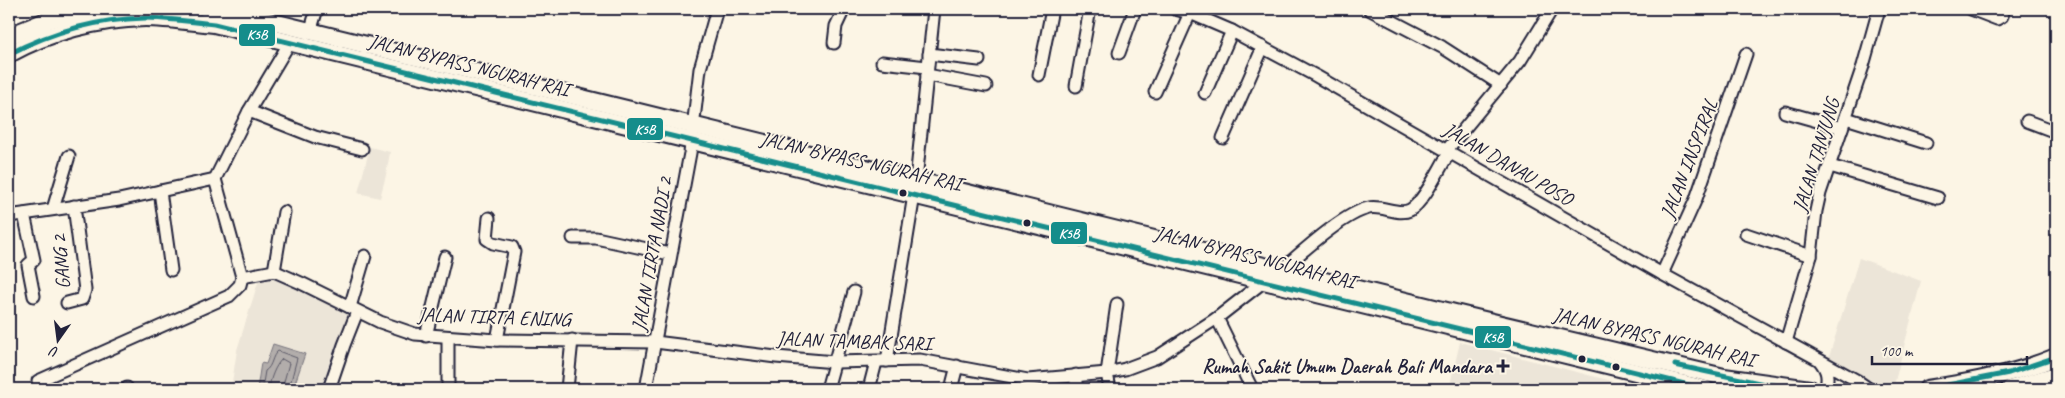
<svg xmlns="http://www.w3.org/2000/svg" width="2065" height="398" font-family="Caveat,sans-serif">
<style>
.built{fill:#ece5d8}
.water{fill:#b2adab;stroke:#78757e}
.lines{fill:none;stroke-linecap:round;stroke-linejoin:round}
.shore{stroke:#5c5a68;stroke-width:1}
.minor-casing{stroke:#22223b;stroke-width:15}
.highway-casing{stroke:#22223b;stroke-width:20}
.minor{stroke:#fcf5e5;stroke-width:11}
.highway{stroke:#fcf5e5;stroke-width:16}
.bus-1-casing{stroke:#fcf5e5;stroke-width:9}
.bus-1{stroke:#158d8b;stroke-width:5}
.bus-dot{fill:#22223b;stroke:#fcf5e5;stroke-width:2}
.labels{text-anchor:middle;dominant-baseline:central;stroke-width:4;stroke-linejoin:round;paint-order:stroke}
.street-label{font-size:20px;fill:#22223b;stroke:#fcf5e5}
.poi-label{font-size:20px;font-weight:bold;fill:#22223b;stroke:#fcf5e5;text-anchor:end}
.line-badge{stroke:#fcf5e5;stroke-width:2}
.badge-label{font-size:14px;text-anchor:middle;font-weight:bold;fill:#fff}
</style>
<rect width="100%" height="100%" fill="#fcf5e5"/>
<filter id="ink" filterUnits="userSpaceOnUse"><feTurbulence type="fractalNoise" baseFrequency=".02" numOctaves="2"/><feDisplacementMap in="SourceGraphic" scale="10" xChannelSelector="R" yChannelSelector="G"/><feConvolveMatrix kernelMatrix="1 2 1 2 8 2 1 2 1" color-interpolation-filters="sRGB"/></filter>
<g filter="url(#ink)">
<g class="built">
<path d="M 370,147 L 390,152 L 386,175 L 380,198 L 358,193 Z"/>
<path d="M 1859,258 L 1921,281 L 1894,385 L 1869,381 L 1829,357 Z"/>
<path d="M 273,274 L 354,313 L 326,389 L 231,389 L 237,350 L 260,276 Z"/>
<path d="M 1460,342 L 1643,389 L 1449,389 Z"/>
</g>
<path class="water" d="M 273,344 L 305,354 L 293,389 L 257,389 L 261,363 L 266,364 Z"/>
<g class="lines">
<g class="shore">
<path d="M 262,389 L 265,371 C 273,366 271,356 278,351 L 297,358 L 289,389"/>
<path d="M 269,389 C 270,379 275,366 282,359 L 289,363 L 282,389"/>
</g>
<g class="minor-casing">
<g id="minor">
<path d="M 1175,9 L 1190,13 L 1232,31 L 1316,76 L 1662,274 L 1856,380 L 1869,389"/>
<path d="M 1369,9 L 1442,47 L 1501,85"/>
<path d="M 1971,9 L 1997,19 L 2002,16 L 2004,9"/>
<path d="M 310,32 L 317,9"/>
<path d="M 834,43 L 836,26 L 844,9"/>
<path d="M 1119,53 L 1135,9"/>
<path d="M 929,54 L 979,60"/>
<path d="M 882,62 L 927,67"/>
<path d="M 927,75 L 986,86"/>
<path d="M 1039,75 L 1052,9"/>
<path d="M 1076,86 L 1090,9"/>
<path d="M 1155,92 L 1190,13"/>
<path d="M 1205,93 L 1232,31"/>
<path d="M 249,111 L 315,137 L 362,149"/>
<path d="M 1785,112 L 1842,128"/>
<path d="M 1846,118 L 1926,143"/>
<path d="M 2027,121 L 2056,132"/>
<path d="M 1223,138 L 1263,47"/>
<path d="M 1446,151 L 1520,61 L 1552,9"/>
<path d="M 1830,166 L 1938,198"/>
<path d="M 916,180 L 934,9"/>
<path d="M 160,191 L 171,270"/>
<path d="M 53,209 L 69,156"/>
<path d="M 24,214 L 34,260 L 28,265 L 34,296"/>
<path d="M 9,216 L 119,200 L 215,179"/>
<path d="M 489,218 L 487,239 L 493,243 L 512,247 L 514,252 L 497,340"/>
<path d="M 1746,234 L 1811,256"/>
<path d="M 573,238 L 596,238 L 670,254"/>
<path d="M 1281,270 C 1301,253 1344,213 1369,208 C 1382,205 1398,216 1410,210 C 1424,202 1440,167 1449,153"/>
<path d="M 274,271 L 284,212"/>
<path d="M 1662,274 L 1696,199 L 1746,54"/>
<path d="M 242,277 L 274,271 L 301,283 L 380,322 L 415,334 L 497,340 L 655,342 L 776,357 L 835,362 L 920,360 L 1028,380 L 1107,373 L 1125,369 L 1157,357 L 1217,318 L 1263,282"/>
<path d="M 242,277 L 215,179 L 249,111 L 290,42"/>
<path d="M 67,303 L 82,299 L 85,290 L 74,206"/>
<path d="M 350,307 L 365,256"/>
<path d="M 1217,318 L 1252,389"/>
<path d="M 426,336 L 445,257"/>
<path d="M 1786,342 L 1811,256 L 1816,211 L 1820,193 L 1863,66 L 1879,9"/>
<path d="M 887,361 L 914,195"/>
<path d="M 1820,361 C 1828,371 1828,377 1826,389"/>
<path d="M 1076,375 L 1076,389"/>
<path d="M 38,381 L 229,296 L 240,285 L 242,277"/>
<path d="M 127,388 L 127,389"/>
<path d="M 329,389 L 344,345 L 357,312"/>
<path d="M 448,389 L 448,337"/>
<path d="M 567,389 L 572,340"/>
<path d="M 646,389 L 690,153 L 700,69 L 717,9"/>
<path d="M 827,389 L 854,292"/>
<path d="M 869,389 L 876,362"/>
<path d="M 951,389 L 957,366"/>
<path d="M 1110,389 L 1107,373 L 1117,304"/>
</g>
</g>
<g class="highway-casing">
<g id="highway">
<path d="M 207,9 L 269,21 L 1463,315 L 1724,377 L 1810,389"/>
<path d="M 9,36 L 51,19 L 101,9"/>
<path d="M 9,54 C 49,32 98,19 145,18 C 168,18 191,22 214,24 L 1705,389"/>
<path d="M 1927,389 C 1971,382 2015,374 2056,357"/>
<path d="M 2010,389 L 2056,375"/>
</g>
</g>
<use href="#minor" class="minor"/>
<use href="#highway" class="highway"/>
<g class="bus-1-casing">
<g id="bus-1">
<path d="M 9,54 C 51,32 97,19 145,18 C 168,18 191,22 214,24 L 1705,389"/>
<path d="M 1675,365 L 1764,384 L 1810,389"/>
<path d="M 1927,389 L 2009,373 L 2056,357"/>
</g>
</g>
<use href="#bus-1" class="bus-1"/>
</g>
</g>
<g class="bus-dot">
<circle cx="903" cy="193" r="4.5"/>
<circle cx="1027" cy="223" r="4.5"/>
<circle cx="1582" cy="359" r="4.5"/>
<path d="M1500.5 358.5h5v5h5v5h-5v5h-5v-5h-5v-5h5z"/>
<circle cx="1616" cy="367" r="4.5"/>
</g>
<g class="labels">
<g class="street-label">
<text transform="translate(469 65) rotate(14)">JALAN BYPASS NGURAH RAI</text>
<text transform="translate(1816 155) rotate(-73)">JALAN TANJUNG</text>
<text transform="translate(1689 159) rotate(-69)">JALAN INSPIRAL</text>
<text transform="translate(861 161) rotate(13)">JALAN BYPASS NGURAH RAI</text>
<text transform="translate(1508 164) rotate(30)">JALAN DANAU POSO</text>
<text transform="translate(652 254) rotate(-80)">JALAN TIRTA NADI 2</text>
<text transform="translate(1255 257) rotate(14)">JALAN BYPASS NGURAH RAI</text>
<text transform="translate(61 262) rotate(-95)">GANG 2</text>
<text transform="translate(494 317) rotate(2)">JALAN TIRTA ENING</text>
<text transform="translate(1654 337) rotate(13)">JALAN BYPASS NGURAH RAI</text>
<text transform="translate(854 341) rotate(2)">JALAN TAMBAK SARI</text>
</g>
<g class="poi-label">
<text x="1492" y="366">Rumah Sakit Umum Daerah Bali Mandara</text>
</g>
</g>
<g class="line-badge">
<rect x="238" y="23" width="38" height="24" rx="5" fill="#158d8b"/>
<rect x="626" y="117" width="38" height="24" rx="5" fill="#158d8b"/>
<rect x="1050" y="221" width="38" height="24" rx="5" fill="#158d8b"/>
<rect x="1474" y="325" width="38" height="24" rx="5" fill="#158d8b"/>
</g>
<g class="badge-label">
<text x="257" y="39">K5B</text>
<text x="645" y="134">K5B</text>
<text x="1069" y="238">K5B</text>
<text x="1493" y="342">K5B</text>
</g>
<rect width="2065" height="398" fill="none" stroke="#fcf5e5" stroke-width="30"/>
<rect x="15" y="15" width="2035" height="368" fill="none" stroke="#22223b" stroke-width="2" filter="url(#ink)"/>
<g transform="translate(58 340) rotate(194)" stroke="#fcf5e5" stroke-width="4" paint-order="stroke">
<path d="M0-4L9 19L0 12L-9 19Z" fill="#22223b"/>
<text y="-8" font-size="14" font-weight="bold" text-anchor="middle" fill="#22223b">U</text>
</g>
<path d="M1872 356v8h155v-8" fill="none" stroke="#22223b" stroke-width="2.5"/>
<text x="1880" y="356" font-size="15" fill="#22223b" stroke="#fcf5e5" stroke-width="4" paint-order="stroke">100 m</text>
</svg>
